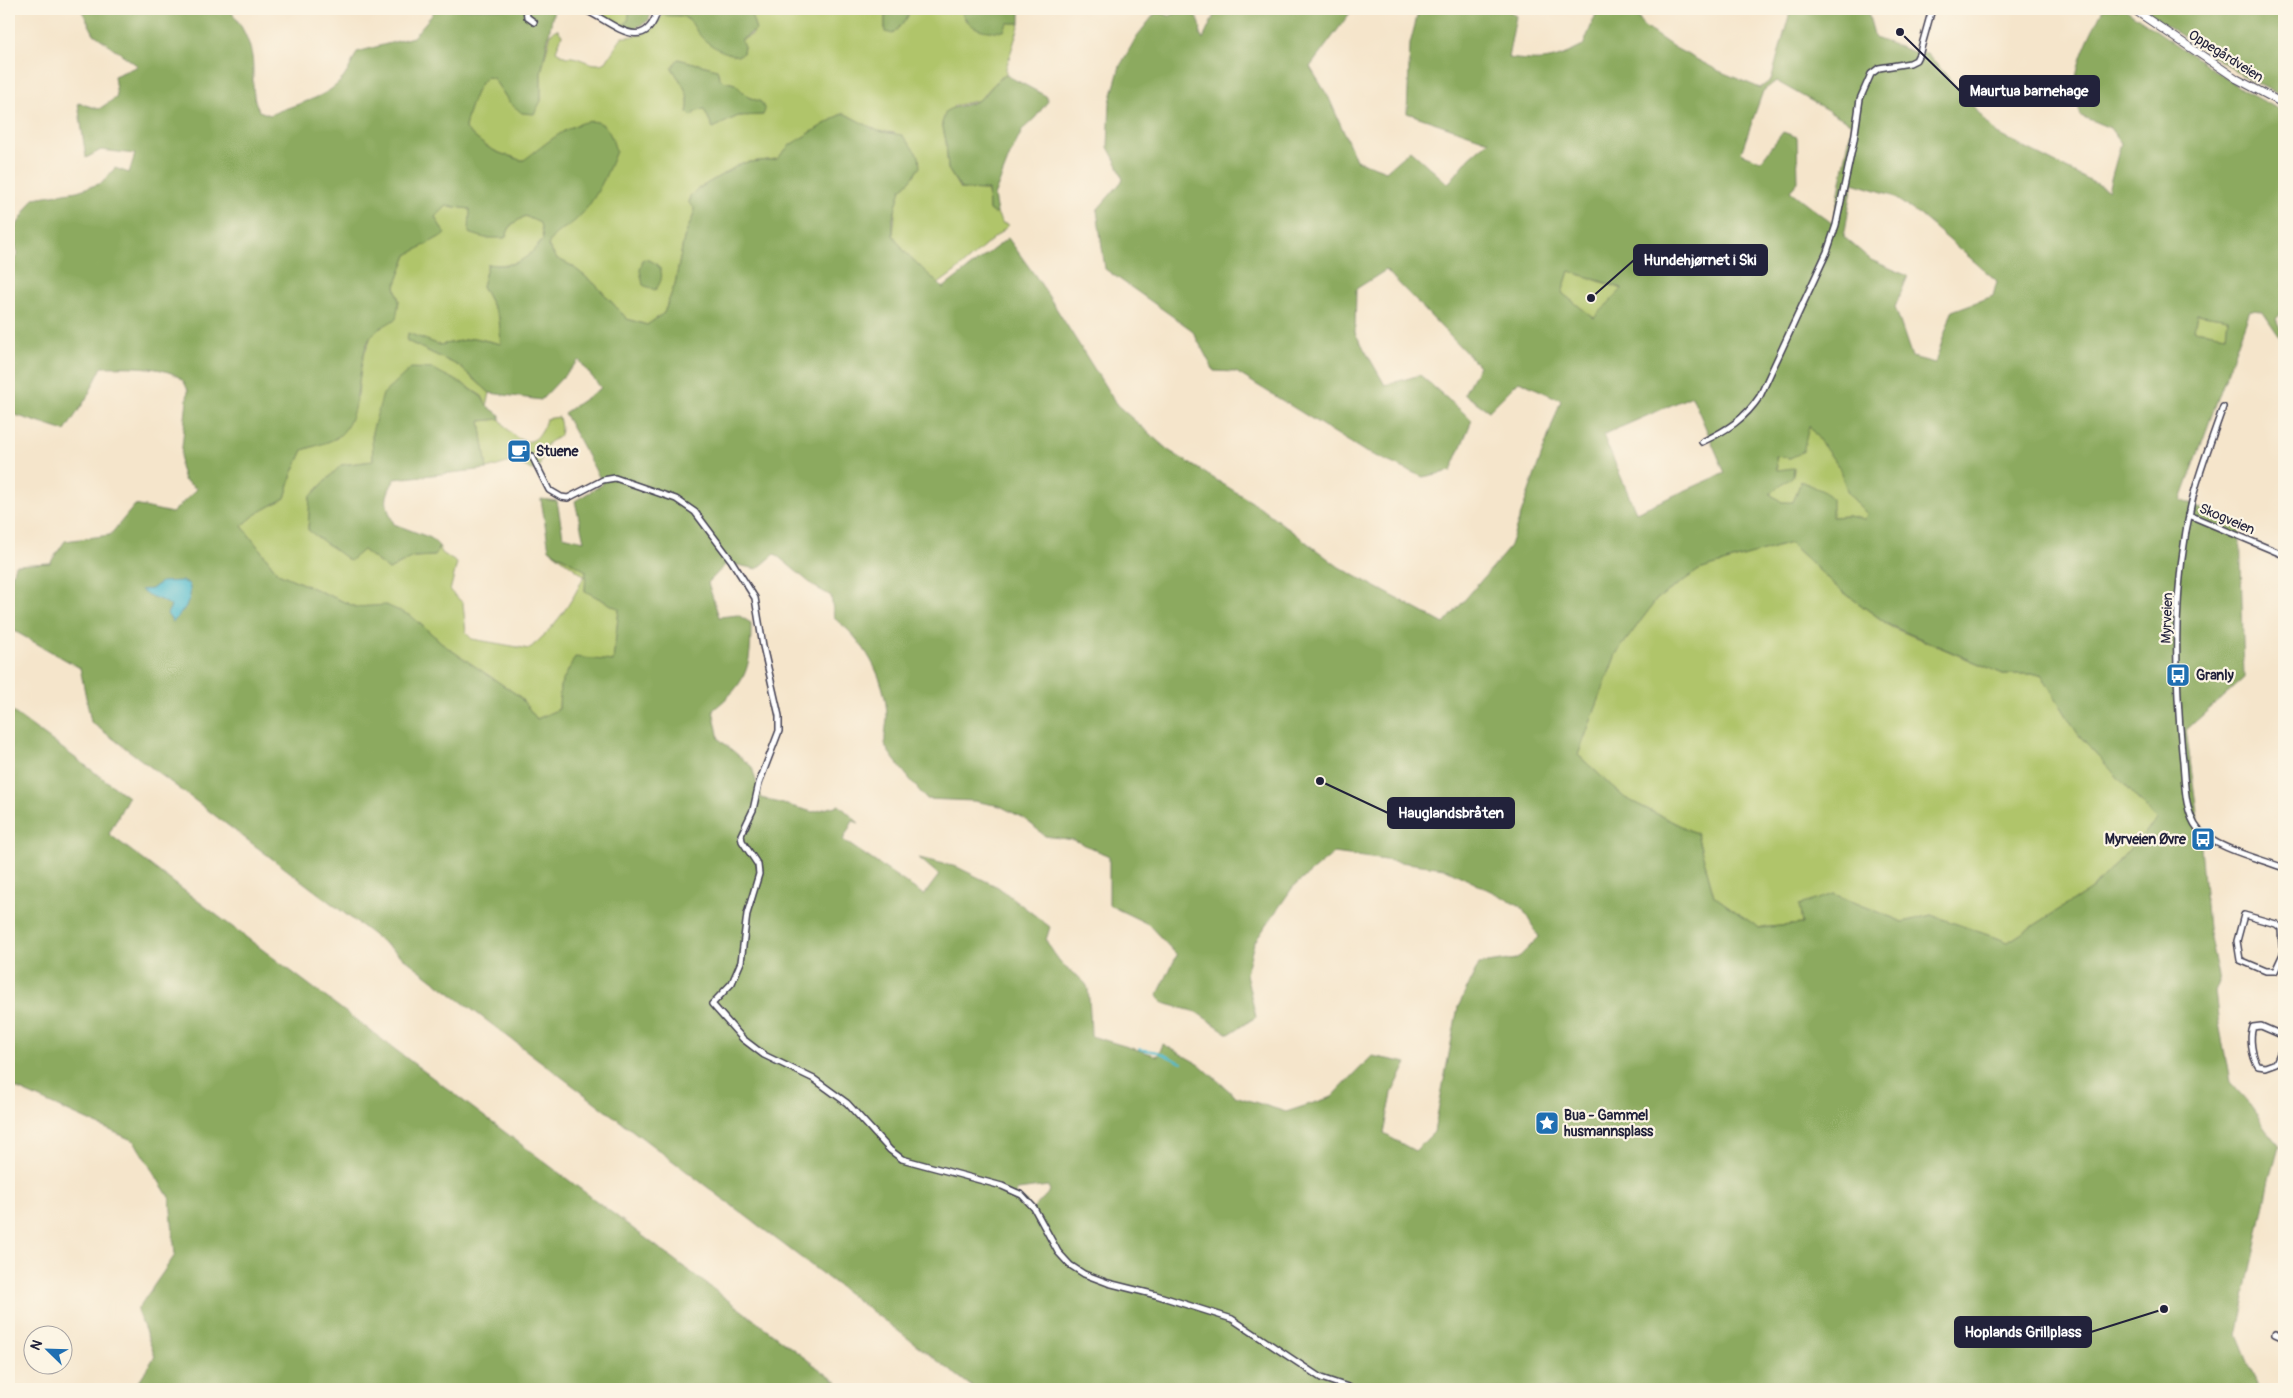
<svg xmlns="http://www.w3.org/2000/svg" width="2293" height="1398" font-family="Pangolin,sans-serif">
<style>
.green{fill:#b0c56a;stroke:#697452;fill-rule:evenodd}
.forest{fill:#8caa5e;stroke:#57664c;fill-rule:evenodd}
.water{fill:#51bbce;stroke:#3a6e84}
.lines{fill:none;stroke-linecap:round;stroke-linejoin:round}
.stream{stroke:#51bbce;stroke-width:2}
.minor-casing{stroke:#423f51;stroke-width:8}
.secondary-casing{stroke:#423f51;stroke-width:9}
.minor{stroke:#fff;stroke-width:5}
.secondary{stroke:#fff;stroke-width:7}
.labels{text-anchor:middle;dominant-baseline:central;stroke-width:4.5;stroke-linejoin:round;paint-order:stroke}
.street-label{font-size:14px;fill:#22223b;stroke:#fcf5e5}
.poi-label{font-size:14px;font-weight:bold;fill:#22223b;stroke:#fcf5e5;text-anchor:start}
.leader{fill:none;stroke:#22223b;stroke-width:2}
.callout-dot{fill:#22223b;stroke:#fcf5e5;stroke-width:2}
.callout{fill:#22223b;stroke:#22223b;stroke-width:2}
.callout-label{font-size:15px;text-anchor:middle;font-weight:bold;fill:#fff}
</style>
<rect width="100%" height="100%" fill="#fcf5e5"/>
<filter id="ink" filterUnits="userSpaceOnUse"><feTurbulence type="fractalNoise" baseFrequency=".02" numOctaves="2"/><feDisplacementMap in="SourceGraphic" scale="10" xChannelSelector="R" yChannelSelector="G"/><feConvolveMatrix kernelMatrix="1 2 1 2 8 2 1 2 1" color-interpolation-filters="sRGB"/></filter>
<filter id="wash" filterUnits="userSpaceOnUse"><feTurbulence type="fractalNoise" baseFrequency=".0096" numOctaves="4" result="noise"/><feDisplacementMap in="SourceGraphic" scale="20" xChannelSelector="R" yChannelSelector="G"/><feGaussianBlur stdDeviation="1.12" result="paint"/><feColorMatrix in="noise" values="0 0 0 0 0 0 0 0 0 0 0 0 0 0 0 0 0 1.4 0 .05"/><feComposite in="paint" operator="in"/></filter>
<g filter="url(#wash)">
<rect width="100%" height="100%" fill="#f5e5cb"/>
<g class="green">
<path d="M 588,9 L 630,9 L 628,21 L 619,28 Z"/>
<path d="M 744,9 L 885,9 L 885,32 L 907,18 L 910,9 L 960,9 L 966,21 L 1020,23 L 1006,68 L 1006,75 L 1000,78 L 979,100 L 954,106 L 942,123 L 946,141 L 948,169 L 960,189 L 988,190 L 989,210 L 994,214 L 997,213 L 1002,223 L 1009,225 L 956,271 L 938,284 L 905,252 L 893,235 L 896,202 L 901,189 L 910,181 L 895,133 L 878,131 L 843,113 L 790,145 L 777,159 L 742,163 L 696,190 L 690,196 L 689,203 L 694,208 L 694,214 L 684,238 L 675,284 L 664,313 L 647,325 L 627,319 L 596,285 L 572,266 L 556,258 L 548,245 L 551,236 L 567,226 L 524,160 C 518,161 515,157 509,156 C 491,152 478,141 465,128 C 467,115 476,84 487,77 L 493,78 L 510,103 L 541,101 L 541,73 L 551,33 L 557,29 L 562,35 L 556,51 L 566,57 C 580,55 591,69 606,62 L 622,37 C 641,37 653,32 662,15 L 682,16 L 693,23 L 697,32 L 743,53 L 744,47 L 740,41 L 753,34 L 751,14 ZM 678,59 L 717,69 L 719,77 L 723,81 L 735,84 L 748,97 L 761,102 L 763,115 L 738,116 L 713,128 L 704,109 L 695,112 L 692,116 L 687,112 C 692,94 681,83 672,68 Z"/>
<path d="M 447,206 L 470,209 L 505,238 L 511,225 L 525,216 L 541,223 L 543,239 C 527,260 516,268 488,264 L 482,286 L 499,318 L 501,344 L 475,338 L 440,345 L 409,334 L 407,341 L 459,366 L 490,393 L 487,406 L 482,396 L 463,384 L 372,432 L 373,461 L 341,465 L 310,497 L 308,529 L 363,550 L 389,570 L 413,557 L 435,556 L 439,546 L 442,553 L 457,563 L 450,591 L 463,603 L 466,633 L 472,639 L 529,649 C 553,629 571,605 584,576 L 549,549 L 586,571 L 585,591 L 619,609 L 613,662 L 560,686 L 559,709 L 537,719 L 519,696 L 448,648 L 411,616 L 386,606 L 356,607 L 278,573 L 242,526 L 256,514 L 285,498 L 292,474 L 303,450 L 337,438 L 358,395 L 361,363 L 372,334 L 399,301 L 395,286 L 407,255 L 444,233 L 435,217 Z"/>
<path d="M 1569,271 L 1622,289 L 1595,319 L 1562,293 Z"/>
<path d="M 2197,314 L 2228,319 L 2226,335 L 2194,330 Z"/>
<path d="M 559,417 C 560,422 562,429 560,434 C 559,439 552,439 548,443 C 545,447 540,463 539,469 L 532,470 L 514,461 L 487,469 L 480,421 L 500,419 C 515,442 536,455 546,419 Z"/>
<path d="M 1809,425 L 1839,467 L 1848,493 L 1867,514 L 1865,520 L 1848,516 L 1831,517 L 1801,482 L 1793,503 L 1782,502 L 1769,494 L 1793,475 L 1794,469 L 1777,471 L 1776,456 L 1790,458 Z"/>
<path d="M 1790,543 L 1839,589 L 1891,627 L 2003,674 L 2041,674 L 2078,734 L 2157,820 L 2093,888 L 2008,942 L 1931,915 L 1903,922 L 1834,894 L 1802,924 L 1759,928 L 1714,896 L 1697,834 L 1625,798 L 1578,755 L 1616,654 L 1657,599 L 1699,570 Z"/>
</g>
<g class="forest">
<path d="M 81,9 L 229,9 C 243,26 253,46 253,69 C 253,85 252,96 259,111 L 270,115 C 295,103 326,100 344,77 C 349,70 353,60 357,52 L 413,37 L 432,15 L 435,9 L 554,9 L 541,73 L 541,101 L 534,114 L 522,113 L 510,103 L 493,78 L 487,77 C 476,84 467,115 465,128 C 478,141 491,152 509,156 C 515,157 518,161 524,160 C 541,148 581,111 602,124 C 610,129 613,142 616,151 C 608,172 595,202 578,218 C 568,229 553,230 548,246 L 556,258 L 572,266 L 596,285 L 627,319 L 647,325 L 664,313 L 675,284 L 684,238 L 694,214 L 694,208 L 689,203 L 690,196 L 696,190 L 742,163 L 777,159 L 790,145 L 843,113 L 878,131 L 902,135 L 919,156 L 920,167 L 910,181 L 901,189 L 893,218 L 893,235 L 905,252 L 943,288 L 1008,238 L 1039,281 L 1117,405 L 1168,450 L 1260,507 L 1339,567 L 1444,624 L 1509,548 L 1561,400 L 1519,381 L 1489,411 L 1464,394 L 1479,366 L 1386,270 L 1356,289 L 1355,333 L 1385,385 L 1420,375 L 1472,420 L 1451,471 L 1423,477 L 1364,451 L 1236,372 L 1214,371 L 1192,330 L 1105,269 L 1097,210 L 1123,180 L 1118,166 L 1108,147 L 1110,102 L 1120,66 L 1137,36 L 1157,11 L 1169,16 L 1182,11 L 1191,12 C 1199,20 1202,23 1200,35 L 1203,39 L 1217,9 L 1353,9 L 1310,67 L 1329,98 L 1356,160 L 1386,171 L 1410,150 L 1448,184 L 1470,157 L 1489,141 L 1407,113 L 1410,44 L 1419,9 L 1507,9 L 1516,16 L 1508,58 C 1543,62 1551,62 1583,46 L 1598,9 L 1634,9 L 1643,26 L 1675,48 L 1719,71 L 1760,88 L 1771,80 L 1791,9 L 1867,9 L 1875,38 L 1914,52 L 1927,53 L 1997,134 L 2108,190 L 2121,143 L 2110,128 L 2081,116 C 2079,109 2076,101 2075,94 C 2073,66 2091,33 2103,9 L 2125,9 L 2243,90 L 2284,112 L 2284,310 L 2276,319 L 2284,337 L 2284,343 L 2262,311 L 2250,310 L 2181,500 L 2240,525 L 2244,678 L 2186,730 L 2200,835 L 2208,928 L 2219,981 L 2215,991 L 2218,1018 L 2230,1082 L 2247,1101 L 2279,1146 L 2271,1175 L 2237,1335 L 2259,1389 L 975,1389 L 91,722 L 80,668 L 9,628 L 9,587 L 15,565 L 50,563 L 65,541 L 110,535 L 135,505 L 172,513 L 197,489 L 184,480 L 180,466 L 188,390 C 186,387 185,382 182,380 C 167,364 122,367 102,367 L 86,399 L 65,431 L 9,413 L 9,263 L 18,255 L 12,233 L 34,198 L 77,191 L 102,183 L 115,168 L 129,173 L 135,154 L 101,150 L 86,158 L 78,103 L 99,109 L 117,97 L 114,76 L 138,66 L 94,34 ZM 1776,81 L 1852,124 L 1833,224 L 1790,191 L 1798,182 L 1797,137 L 1783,132 L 1761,161 L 1741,153 L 1763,91 ZM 1853,183 L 1889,194 L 1920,215 L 1997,281 L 1993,296 L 1952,311 L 1935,363 L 1912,357 L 1895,307 L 1908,276 L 1871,260 L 1844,237 ZM 447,206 L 470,209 L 469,233 L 485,238 L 505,238 L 511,225 L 525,216 L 540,223 L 543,239 C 527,260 516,268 488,264 L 482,286 L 499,318 L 501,344 L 475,338 L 440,345 L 408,333 L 407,341 L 459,366 L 490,393 L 541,400 L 579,360 L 601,388 L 564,413 L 603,484 L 575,501 L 584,541 L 563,536 L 557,501 L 541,499 L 549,549 L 586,571 L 585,591 L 619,609 L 613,661 L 575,657 L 560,686 L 559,709 L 537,719 L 519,696 L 448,648 L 411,616 L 386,605 L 356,607 L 278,573 L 242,526 L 256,514 L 285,498 L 292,474 L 303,450 C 313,446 326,444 336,438 C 365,421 354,354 373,334 C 379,328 389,323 396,319 L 399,301 L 395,286 L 407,255 L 445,234 L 435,217 ZM 1569,271 L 1622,288 L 1622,289 L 1594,318 L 1562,293 ZM 2197,314 L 2228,319 L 2226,335 L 2194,330 ZM 1692,396 L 1725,473 L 1636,512 L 1603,435 ZM 1809,426 L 1839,467 L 1848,493 L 1867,514 L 1865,519 L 1848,516 L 1832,517 L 1832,499 L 1823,491 L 1801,481 L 1793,502 L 1782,502 L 1770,494 L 1793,476 L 1794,468 L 1777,470 L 1776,456 L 1790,458 L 1803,452 ZM 1790,543 L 1839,589 L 1889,625 L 2003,674 L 2041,674 L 2078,734 L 2157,820 L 2093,888 L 2008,942 L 1931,915 L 1903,922 L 1834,894 L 1799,905 L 1802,924 L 1759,928 L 1714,896 L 1697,834 L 1625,798 L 1578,755 L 1616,654 L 1657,599 L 1699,570 ZM 775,554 L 815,587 L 831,596 L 834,618 C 864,640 886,678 887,716 C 887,725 883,739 886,747 C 891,758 917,787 926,799 L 974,801 L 1000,806 L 1025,819 L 1045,836 L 1074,840 L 1109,856 L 1109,905 L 1148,924 L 1177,955 L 1157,996 L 1163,1003 L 1196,1012 L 1229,1034 L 1256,1017 L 1246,974 L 1254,943 L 1293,887 L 1334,853 L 1444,868 L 1521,906 L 1539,937 L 1517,959 L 1479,964 L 1458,1007 L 1434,1132 L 1415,1151 L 1384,1134 L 1392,1093 L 1407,1063 L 1372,1056 L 1332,1097 L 1286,1112 L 1235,1096 L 1200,1065 L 1163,1044 L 1158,1056 L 1091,1036 C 1091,1028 1089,989 1087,986 C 1082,977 1070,973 1063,965 C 1057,958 1050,948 1046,940 L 1050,927 L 998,887 L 957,867 L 919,858 L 939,875 L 924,895 L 843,840 L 853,821 L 859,823 L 839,805 L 813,812 L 761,798 L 752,767 L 719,739 L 713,710 C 748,682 751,667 751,623 L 738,615 L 719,617 L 708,583 L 727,563 L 757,569 ZM 1048,1186 L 1050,1191 L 1032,1210 L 1026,1201 L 1015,1193 L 1018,1190 Z"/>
<path d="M 630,9 L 653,9 L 648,21 L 631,31 L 619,28 L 628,21 Z"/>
<path d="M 663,9 L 744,9 L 751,14 L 756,30 L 741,40 L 744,46 L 743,53 L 738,56 C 723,53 707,45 698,33 C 693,26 691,19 682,16 C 675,15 668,17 662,15 Z"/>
<path d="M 885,9 L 910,9 L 907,18 L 893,34 L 885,32 Z"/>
<path d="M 960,9 L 1020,9 L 1020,23 L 1007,23 L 1004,31 C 981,32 970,30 960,9 Z"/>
<path d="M 2141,9 L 2284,9 L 2284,97 L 2248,79 Z"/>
<path d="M 678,59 L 717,69 L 719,77 L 723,81 L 735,84 L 748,97 L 761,102 L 765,110 L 763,115 L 738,116 L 713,128 L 704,109 L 695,112 L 691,116 L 687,112 C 692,94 681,83 672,68 Z"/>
<path d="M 1006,75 L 1046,96 L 1048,101 L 1035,118 L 1023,129 L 1010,155 L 994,196 L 997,213 L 995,214 L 989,210 L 988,190 L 961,189 L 948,169 L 946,141 L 942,123 L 946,111 C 956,105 971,106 980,99 C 990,92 994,80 1006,75 Z"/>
<path d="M 643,259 C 662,261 667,277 655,290 L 643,285 L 640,270 Z"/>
<path d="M 411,368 L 433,369 L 463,384 L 482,397 L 487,406 L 500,415 L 500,419 L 480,421 L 487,469 L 395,479 C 383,499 385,504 394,524 L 431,538 L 439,546 L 435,556 L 413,557 L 389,570 L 363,550 L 350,561 L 308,530 L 310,497 L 341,465 L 373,461 L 372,432 L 383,394 Z"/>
<path d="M 9,709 L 128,797 L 109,834 L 846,1389 L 134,1389 L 155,1356 L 137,1310 L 175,1255 L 170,1199 L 134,1141 L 9,1085 Z"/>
</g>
<path class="water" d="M 182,581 L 189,584 C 194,600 183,611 173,622 L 167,614 L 171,606 C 159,597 151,599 141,590 L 152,589 L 161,582 Z"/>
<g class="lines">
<path class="stream" d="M 1139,1049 L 1158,1052 L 1182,1063"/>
</g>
</g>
<g filter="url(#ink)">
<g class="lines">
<g class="minor-casing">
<g id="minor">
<path d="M 526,9 L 527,17 L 534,22"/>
<path d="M 583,9 C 609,19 645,59 658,9"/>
<path d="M 2223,407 C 2213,436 2201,466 2193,497 C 2173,581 2174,667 2182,752 C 2185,775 2183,811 2198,829 C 2214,848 2261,859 2284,868"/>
<path d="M 1702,442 C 1727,430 1745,419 1760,396 L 1827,252 L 1836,225 L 1854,140 L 1860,99 L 1871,74 L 1879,68 L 1910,63 L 1916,60 L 1920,52 L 1932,9"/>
<path d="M 532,456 L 549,490 L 561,497 L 568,498 L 603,480 L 615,478 L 676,499 L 695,512 L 731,560 L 755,598 L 763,646 L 779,716 L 779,731 L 759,783 L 753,810 L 741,835 L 742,841 L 758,865 L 759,874 L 747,914 L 741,962 L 732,983 L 712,1004 L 743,1039 L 764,1055 L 814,1079 L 847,1103 L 890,1150 L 902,1159 L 1002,1186 L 1022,1195 L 1034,1208 L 1058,1252 L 1070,1265 L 1084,1274 L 1108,1283 L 1156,1295 L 1232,1319 L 1321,1378 L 1354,1389"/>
<path d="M 2189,515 L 2284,555"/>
<path d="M 2284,948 L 2282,945 L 2281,928 L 2276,924 L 2244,915 L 2237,941 L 2240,960 L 2266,971 L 2275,971 L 2284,952"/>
<path d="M 2284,1036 L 2261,1026 L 2253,1027 C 2249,1038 2252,1056 2258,1066 L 2265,1067 L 2276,1063 L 2284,1044"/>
<path d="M 2275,1334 L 2284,1338"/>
</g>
</g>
<g class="secondary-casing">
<path id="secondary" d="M 2133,9 L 2237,79 L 2284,104"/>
</g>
<use href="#minor" class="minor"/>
<use href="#secondary" class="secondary"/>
</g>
</g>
<defs>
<g id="cafe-square" transform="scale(1.25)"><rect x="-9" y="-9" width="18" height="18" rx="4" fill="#1f6fb2" stroke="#fcf5e5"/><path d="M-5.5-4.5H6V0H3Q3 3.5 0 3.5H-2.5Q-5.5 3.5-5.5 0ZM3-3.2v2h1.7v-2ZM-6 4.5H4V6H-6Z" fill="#fff"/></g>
<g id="bus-square" transform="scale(1.25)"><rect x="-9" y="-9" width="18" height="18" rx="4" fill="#1f6fb2" stroke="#fcf5e5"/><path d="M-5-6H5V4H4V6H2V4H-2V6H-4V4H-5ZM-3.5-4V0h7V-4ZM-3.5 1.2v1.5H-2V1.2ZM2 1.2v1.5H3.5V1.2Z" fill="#fff"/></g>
<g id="sight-square" transform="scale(1.25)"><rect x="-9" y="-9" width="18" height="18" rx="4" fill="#1f6fb2" stroke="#fcf5e5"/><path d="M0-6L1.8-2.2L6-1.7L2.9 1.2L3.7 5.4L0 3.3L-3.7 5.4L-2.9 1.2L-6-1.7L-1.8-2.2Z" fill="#fff"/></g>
</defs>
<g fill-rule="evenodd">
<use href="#cafe-square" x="519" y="451"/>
<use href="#bus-square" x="2178" y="675"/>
<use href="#bus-square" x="2203" y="839"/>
<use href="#sight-square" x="1547" y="1123"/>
</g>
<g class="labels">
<g class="street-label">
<text transform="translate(2226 56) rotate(32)">Oppegårdveien</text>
<text transform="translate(2227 519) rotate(23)">Skogveien</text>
<text transform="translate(2167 618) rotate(-88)">Myrveien</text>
</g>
<g class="poi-label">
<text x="536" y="451">Stuene</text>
<text x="2196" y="675">Granly</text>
<text x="2186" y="839" text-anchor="end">Myrveien Øvre</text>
<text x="1564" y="1115">Bua - Gammel<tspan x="1564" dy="16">husmannsplass</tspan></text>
</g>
</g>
<path class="leader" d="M1900 32L1960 91M1591 298L1634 260M1320 781L1388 813M2164 1309L2091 1332"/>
<g class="callout-dot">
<circle cx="1900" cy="32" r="5"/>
<circle cx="1591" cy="298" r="5"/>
<circle cx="1320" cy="781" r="5"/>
<circle cx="2164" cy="1309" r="5"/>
</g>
<g class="callout">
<rect x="1960" y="76" width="139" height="30" rx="5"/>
<rect x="1634" y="245" width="133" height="30" rx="5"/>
<rect x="1388" y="798" width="126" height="30" rx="5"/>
<rect x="1955" y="1317" width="136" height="30" rx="5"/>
</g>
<g class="callout-label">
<text x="2029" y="96">Maurtua barnehage</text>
<text x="1700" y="265">Hundehjørnet i Ski</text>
<text x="1451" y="818">Hauglandsbråten</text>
<text x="2023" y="1337">Hoplands Grillplass</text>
</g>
<rect width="2293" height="1398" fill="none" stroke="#fcf5e5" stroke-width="30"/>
<g transform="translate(48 1350) rotate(293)"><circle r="24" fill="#fcf5e5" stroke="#a5a1a1"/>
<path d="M0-4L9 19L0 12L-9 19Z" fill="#1f6fb2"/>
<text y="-8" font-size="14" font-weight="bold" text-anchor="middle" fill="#22223b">N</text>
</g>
</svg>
